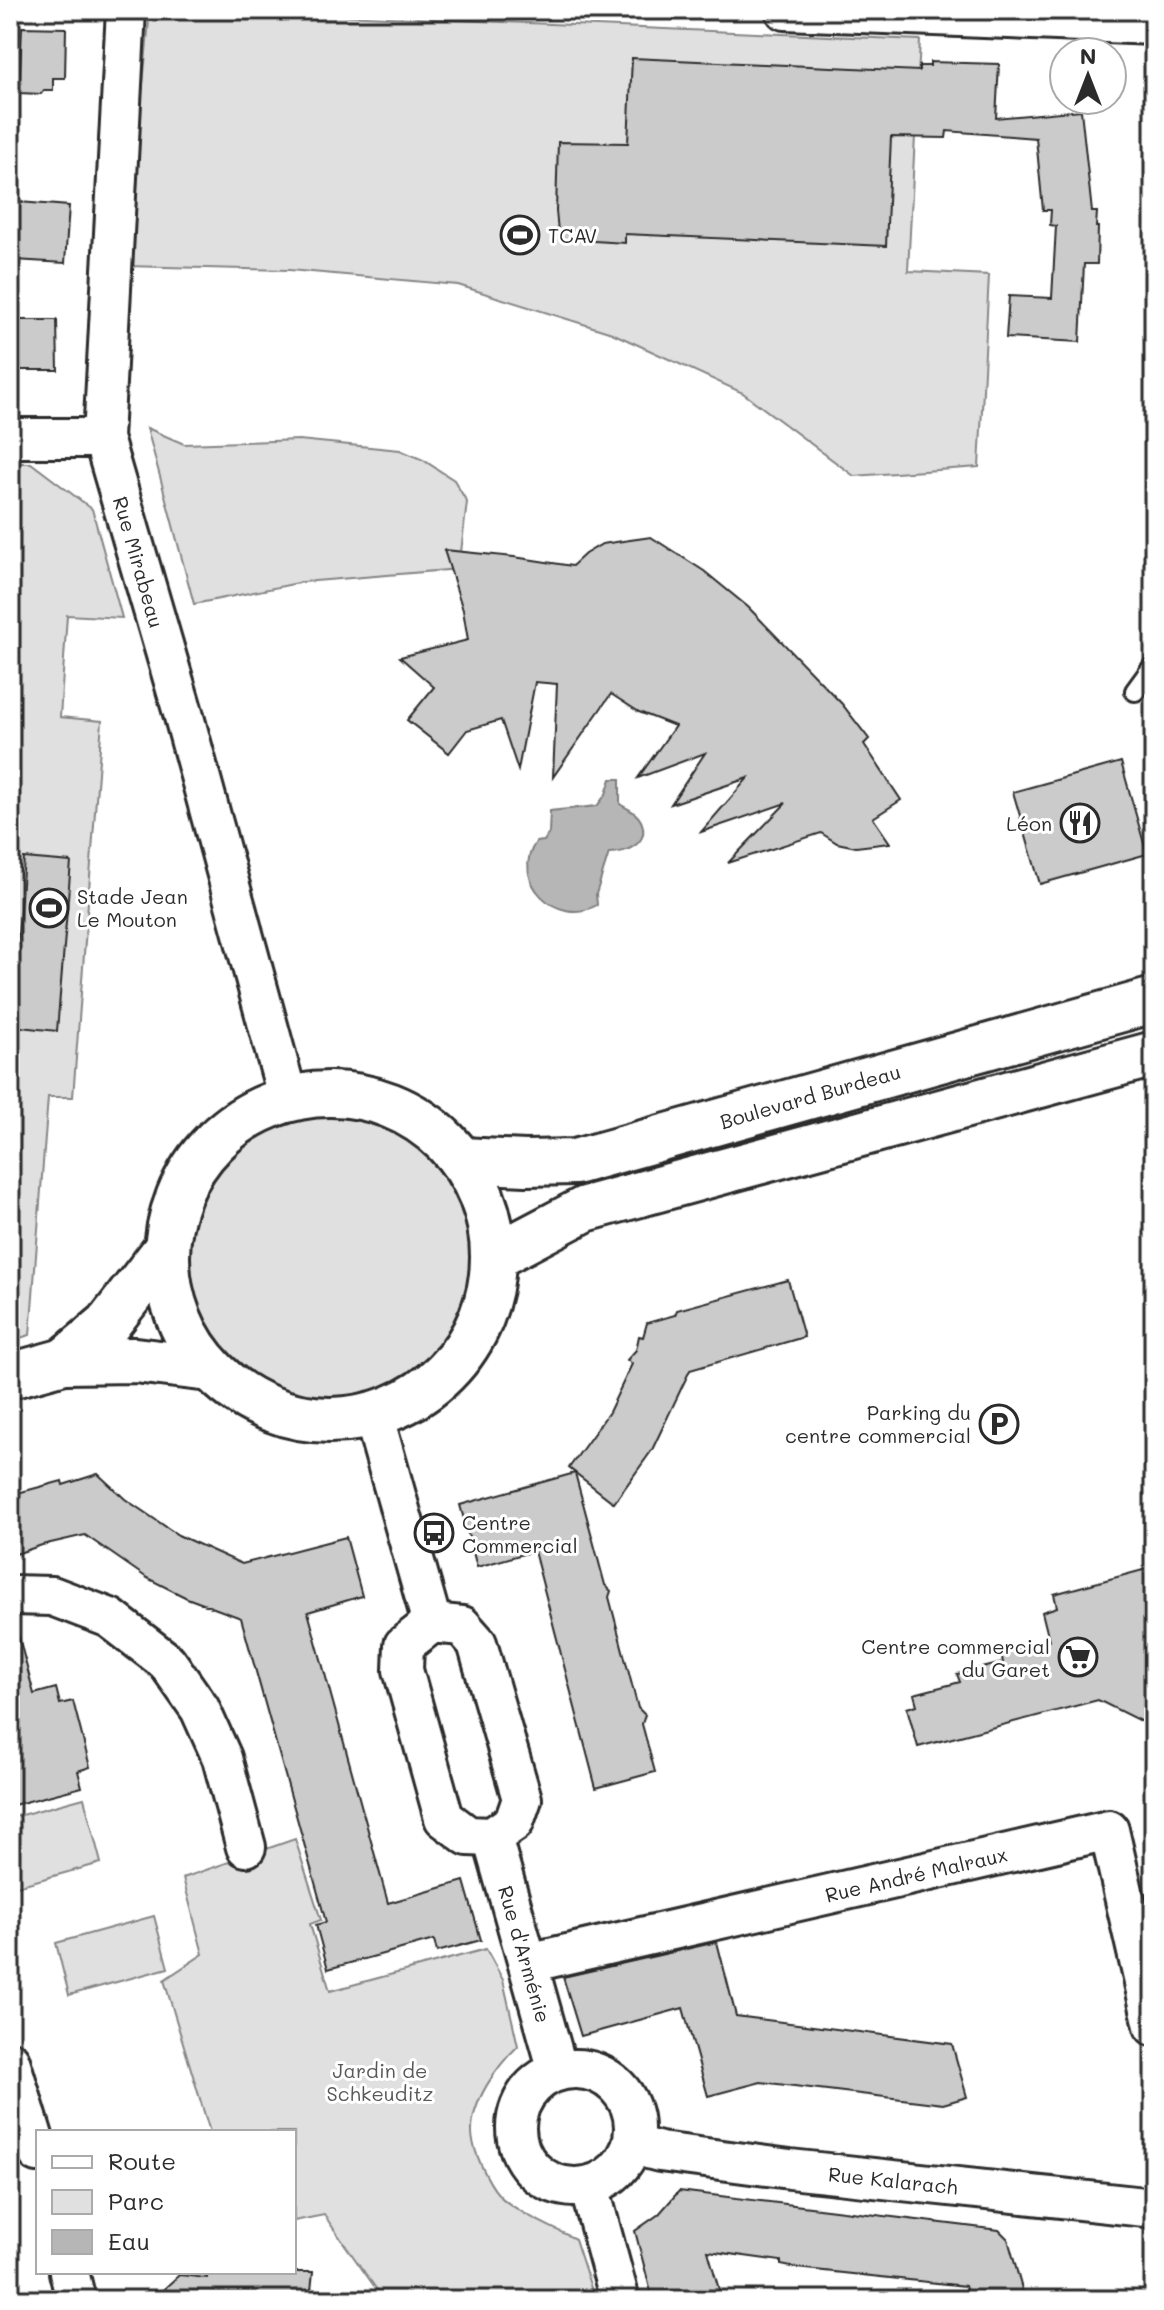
<svg xmlns="http://www.w3.org/2000/svg" width="1164" height="2310" font-family="Mali,sans-serif">
<style>
.green{fill:#e0e0e0;stroke:#868686;stroke-width:2}
.water{fill:#b6b6b6;stroke:#7e7e7e;stroke-width:2}
.building{fill:#cbcbcb;stroke:#2b2b2b;stroke-width:2}
.lines{fill:none;stroke-linecap:round;stroke-linejoin:round}
.service-casing{stroke:#2b2b2b;stroke-width:24}
.minor-casing{stroke:#2b2b2b;stroke-width:44}
.secondary-casing{stroke:#2b2b2b;stroke-width:50}
.service{stroke:#fff;stroke-width:18}
.minor{stroke:#fff;stroke-width:38}
.secondary{stroke:#fff;stroke-width:44}
.labels{text-anchor:middle;dominant-baseline:central;stroke-width:6;stroke-linejoin:round;paint-order:stroke}
.poi-label{font-size:20px;fill:#2b2b2b;stroke:#fff;text-anchor:start}
.street-label{font-size:20px;fill:#2b2b2b;stroke:#fff}
.park-label{font-size:20px;fill:#585858;stroke:#fff}
</style>
<rect width="100%" height="100%" fill="#fff"/>
<filter id="ink" filterUnits="userSpaceOnUse"><feTurbulence type="fractalNoise" baseFrequency=".0125" numOctaves="2"/><feDisplacementMap in="SourceGraphic" scale="16" xChannelSelector="R" yChannelSelector="G"/><feConvolveMatrix kernelMatrix="1 2 1 2 8 2 1 2 1" color-interpolation-filters="sRGB"/></filter>
<g filter="url(#ink)">
<g class="green">
<path d="M 150,10 L 227,10 L 920,40 L 908,271 L 989,275 L 979,467 L 854,476 L 743,393 L 612,333 L 458,285 L 289,270 L 126,266 Z"/>
<path d="M 147,428 L 184,444 L 299,440 L 400,450 L 423,460 L 454,480 L 467,502 L 459,569 L 303,582 L 194,604 Z"/>
<path d="M 10,463 L 31,463 L 92,509 L 122,618 L 67,615 L 60,717 L 102,721 L 73,1097 L 48,1097 L 30,1335 L 10,1341 Z"/>
<circle cx="331" cy="1258" r="141"/>
<path d="M 84,1798 L 101,1863 L 10,1888 L 10,1818 Z"/>
<path d="M 295,1839 L 321,1920 L 310,1924 L 330,1991 L 486,1949 L 503,1980 L 518,2046 C 497,2066 471,2102 472,2133 C 472,2149 488,2183 499,2195 C 512,2210 556,2229 575,2239 L 595,2300 L 384,2300 L 324,2215 L 294,2221 L 294,2132 L 210,2132 L 164,1980 L 203,1954 L 183,1878 Z"/>
<path d="M 154,1916 L 168,1968 L 69,1995 L 56,1943 Z"/>
</g>
<path class="water" d="M 611,779 L 620,779 L 620,804 C 627,809 637,812 641,821 C 651,844 625,853 609,853 L 596,894 L 597,905 C 557,928 509,880 536,842 L 544,841 L 549,833 L 550,811 L 597,806 L 606,794 Z"/>
<g class="building">
<path d="M 22,27 L 66,28 L 65,78 L 53,78 L 53,90 L 44,90 L 41,94 L 19,93 Z"/>
<path d="M 632,58 L 919,71 L 919,66 L 930,66 L 930,62 L 999,64 L 996,118 L 1081,110 L 1092,212 L 1097,212 L 1096,227 L 1098,227 L 1097,264 L 1084,264 L 1080,342 L 1006,338 L 1009,296 L 1052,298 L 1056,226 L 1050,225 L 1051,210 L 1043,210 L 1036,138 L 947,131 L 946,138 L 891,137 L 886,246 L 625,234 L 625,243 L 563,239 L 558,231 L 556,211 L 558,142 L 628,143 Z"/>
<path d="M 19,202 L 69,206 L 65,263 L 15,260 Z"/>
<path d="M 12,320 L 57,320 L 58,370 L 13,370 Z"/>
<path d="M 651,537 L 704,571 L 748,607 L 842,704 L 869,739 L 864,744 L 901,800 L 873,818 L 890,843 L 856,847 L 837,843 L 821,833 L 728,863 L 786,803 L 701,832 L 748,778 L 671,804 L 705,753 L 638,778 L 675,726 L 639,712 L 611,694 L 553,777 L 557,684 L 535,682 L 518,770 L 501,720 L 467,730 L 449,753 L 407,720 L 434,687 L 400,657 L 468,640 L 463,610 L 444,550 L 514,557 L 572,566 L 585,554 L 602,544 Z"/>
<path d="M 1121,762 L 1147,854 L 1040,884 L 1013,792 Z"/>
<path d="M 24,858 L 71,862 L 57,1031 L 11,1026 Z"/>
<path d="M 788,1280 L 804,1337 L 690,1370 L 652,1450 L 614,1503 L 569,1468 L 609,1412 L 632,1364 L 627,1360 L 636,1350 L 639,1336 L 643,1337 L 647,1323 L 675,1315 L 677,1310 Z"/>
<path d="M 575,1473 L 605,1585 L 611,1591 L 609,1597 L 638,1708 L 645,1715 L 642,1724 L 655,1772 L 596,1788 L 534,1551 L 477,1567 L 460,1505 Z"/>
<path d="M 98,1474 L 125,1499 L 178,1535 L 242,1564 L 346,1537 L 362,1596 L 308,1612 L 388,1903 L 464,1881 L 481,1940 L 437,1952 L 434,1940 L 328,1969 L 316,1925 L 326,1922 L 241,1618 L 187,1598 L 147,1578 L 85,1535 L 42,1545 L 10,1556 L 10,1495 L 62,1481 L 63,1485 Z"/>
<path d="M 1154,1567 L 1154,1728 L 1098,1700 L 918,1747 L 907,1708 L 917,1705 L 914,1694 L 960,1682 L 957,1674 L 1003,1663 L 1001,1652 L 1049,1640 L 1042,1612 L 1057,1607 L 1054,1594 Z"/>
<path d="M 18,1634 L 34,1694 L 56,1688 L 60,1704 L 73,1701 L 90,1767 L 78,1771 L 82,1787 L 10,1806 L 10,1635 Z"/>
<path d="M 717,1942 L 736,2016 L 952,2044 L 967,2097 L 943,2104 L 761,2082 L 708,2096 L 683,2008 L 581,2036 L 563,1977 Z"/>
<path d="M 679,2191 L 999,2230 L 1008,2239 L 1025,2300 L 969,2300 L 965,2286 L 796,2268 L 781,2265 L 781,2261 L 708,2251 L 722,2300 L 653,2300 L 635,2231 L 659,2214 Z"/>
<path d="M 207,2272 L 313,2272 L 310,2300 L 152,2300 L 179,2275 L 207,2278 Z"/>
</g>
<g class="lines">
<g class="service-casing">
<path id="service" d="M 1135,691 L 1154,665"/>
</g>
<g class="minor-casing">
<g id="minor">
<path d="M 126,10 L 103,438 L 183,713 L 288,1099"/>
<path d="M 785,10 L 1154,25"/>
<path d="M 10,438 L 103,438"/>
<path d="M 373,1414 L 432,1623"/>
<path d="M 10,1595 L 52,1596 L 110,1618 L 167,1662 L 200,1709 L 222,1758 L 246,1847"/>
<path d="M 432,1623 L 462,1626 L 477,1643 L 522,1799 L 514,1822 L 492,1837 L 468,1836 L 444,1818 L 403,1670 L 404,1645 Z"/>
<path d="M 492,1837 L 558,2071"/>
<path d="M 528,1963 L 1109,1830 L 1154,2026"/>
<path d="M 10,2061 L 38,2153"/>
<circle cx="575" cy="2128" r="59"/>
<path d="M 633,2145 L 660,2152 L 790,2169 L 1154,2208"/>
<path d="M 589,2186 L 620,2300"/>
<path d="M 69,2272 L 76,2300"/>
</g>
</g>
<g class="secondary-casing">
<g id="secondary">
<circle cx="330" cy="1257" r="163"/>
<path d="M 461,1160 L 526,1163 L 575,1162 L 1154,1000"/>
<path d="M 494,1257 L 585,1209 L 1154,1054"/>
<path d="M 64,1361 L 108,1324 L 166,1249"/>
<path d="M 10,1376 L 64,1361 L 135,1360 L 210,1369"/>
</g>
</g>
<use href="#service" class="service"/>
<use href="#minor" class="minor"/>
<use href="#secondary" class="secondary"/>
</g>
</g>
<defs>
<g id="stadium-ring" transform="scale(2)"><circle r="9.5" fill="#fff" stroke="#2b2b2b" stroke-width="1.5"/><path d="M0-5a6.5 5 0 1 0 0 10a6.5 5 0 1 0 0-10ZM-3.5-1.8h7v3.6h-7Z" fill="#2b2b2b"/></g>
<g id="restaurant-ring" transform="scale(2)"><circle r="9.5" fill="#fff" stroke="#2b2b2b" stroke-width="1.5"/><path d="M-5-6h1v4h1v-4h1v4h1v-4h1v5L-1.5 .5V6h-2V.5L-5-1ZM5-6V6H3V1.5H1.5Q1.5-4 5-6Z" fill="#2b2b2b"/></g>
<g id="parking-ring" transform="scale(2)"><circle r="9.5" fill="#fff" stroke="#2b2b2b" stroke-width="1.5"/><path d="M-3.5-5.5H1a3.5 3.5 0 0 1 0 7H-1V5.5H-3.5ZM-1-3.4V-.6H.8a1.4 1.4 0 0 0 0-2.8Z" fill="#2b2b2b"/></g>
<g id="bus-ring" transform="scale(2)"><circle r="9.5" fill="#fff" stroke="#2b2b2b" stroke-width="1.5"/><path d="M-5-6H5V4H4V6H2V4H-2V6H-4V4H-5ZM-3.5-4V0h7V-4ZM-3.5 1.2v1.5H-2V1.2ZM2 1.2v1.5H3.5V1.2Z" fill="#2b2b2b"/></g>
<g id="supermarket-ring" transform="scale(2)"><circle r="9.5" fill="#fff" stroke="#2b2b2b" stroke-width="1.5"/><path d="M-6-5.5h2.5l.6 2H6L4.5 2H-2.5L-4.4-4H-6ZM-1.5 3.2a1.3 1.3 0 1 0 .1 0ZM3 3.2a1.3 1.3 0 1 0 .1 0Z" fill="#2b2b2b"/></g>
</defs>
<g fill-rule="evenodd">
<use href="#stadium-ring" x="520" y="235"/>
<use href="#restaurant-ring" x="1080" y="823"/>
<use href="#stadium-ring" x="49" y="908"/>
<use href="#parking-ring" x="999" y="1424"/>
<use href="#bus-ring" x="434" y="1533"/>
<use href="#supermarket-ring" x="1078" y="1657"/>
</g>
<g class="labels">
<g class="poi-label">
<text x="548" y="235">TCAV</text>
<text x="1052" y="823" text-anchor="end">Léon</text>
<text x="77" y="896">Stade Jean<tspan x="77" dy="23">Le Mouton</tspan></text>
<text x="971" y="1412" text-anchor="end">Parking du<tspan x="971" dy="23">centre commercial</tspan></text>
<text x="462" y="1522">Centre<tspan x="462" dy="23">Commercial</tspan></text>
<text x="1050" y="1646" text-anchor="end">Centre commercial<tspan x="1050" dy="23">du Garet</tspan></text>
</g>
<g class="street-label">
<text transform="translate(139 562) rotate(74)">Rue Mirabeau</text>
<text transform="translate(810 1096) rotate(-16)">Boulevard Burdeau</text>
<text transform="translate(916 1874) rotate(-13)">Rue André Malraux</text>
<text transform="translate(525 1954) rotate(74)">Rue d'Arménie</text>
<text transform="translate(893 2180) rotate(6)">Rue Kalarach</text>
</g>
<g class="park-label">
<text x="380" y="2070">Jardin de<tspan x="380" dy="23">Schkeuditz</tspan></text>
</g>
</g>
<rect width="1164" height="2310" fill="none" stroke="#fff" stroke-width="40"/>
<rect x="20" y="20" width="1124" height="2270" fill="none" stroke="#2b2b2b" stroke-width="3" filter="url(#ink)"/>
<rect x="36" y="2130" width="260" height="144" fill="#ffffff" stroke="#aaaaaa" stroke-width="2"/>
<rect x="52" y="2156" width="40" height="12" fill="#ffffff" stroke="#aaaaaa" stroke-width="2"/>
<text x="108" y="2170" font-size="24" fill="#2b2b2b">Route</text>
<rect x="52" y="2190" width="40" height="24" fill="#e0e0e0" stroke="#aaaaaa" stroke-width="2"/>
<text x="108" y="2210" font-size="24" fill="#2b2b2b">Parc</text>
<rect x="52" y="2230" width="40" height="24" fill="#b6b6b6" stroke="#aaaaaa" stroke-width="2"/>
<text x="108" y="2250" font-size="24" fill="#2b2b2b">Eau</text>
<g transform="translate(1088 76)"><circle r="38" fill="#ffffff" stroke="#aaaaaa" stroke-width="2"/>
<path d="M0-6L14 30L0 20L-14 30Z" fill="#2b2b2b"/>
<text y="-12" font-size="22" font-weight="bold" text-anchor="middle" fill="#2b2b2b">N</text>
</g>
</svg>
